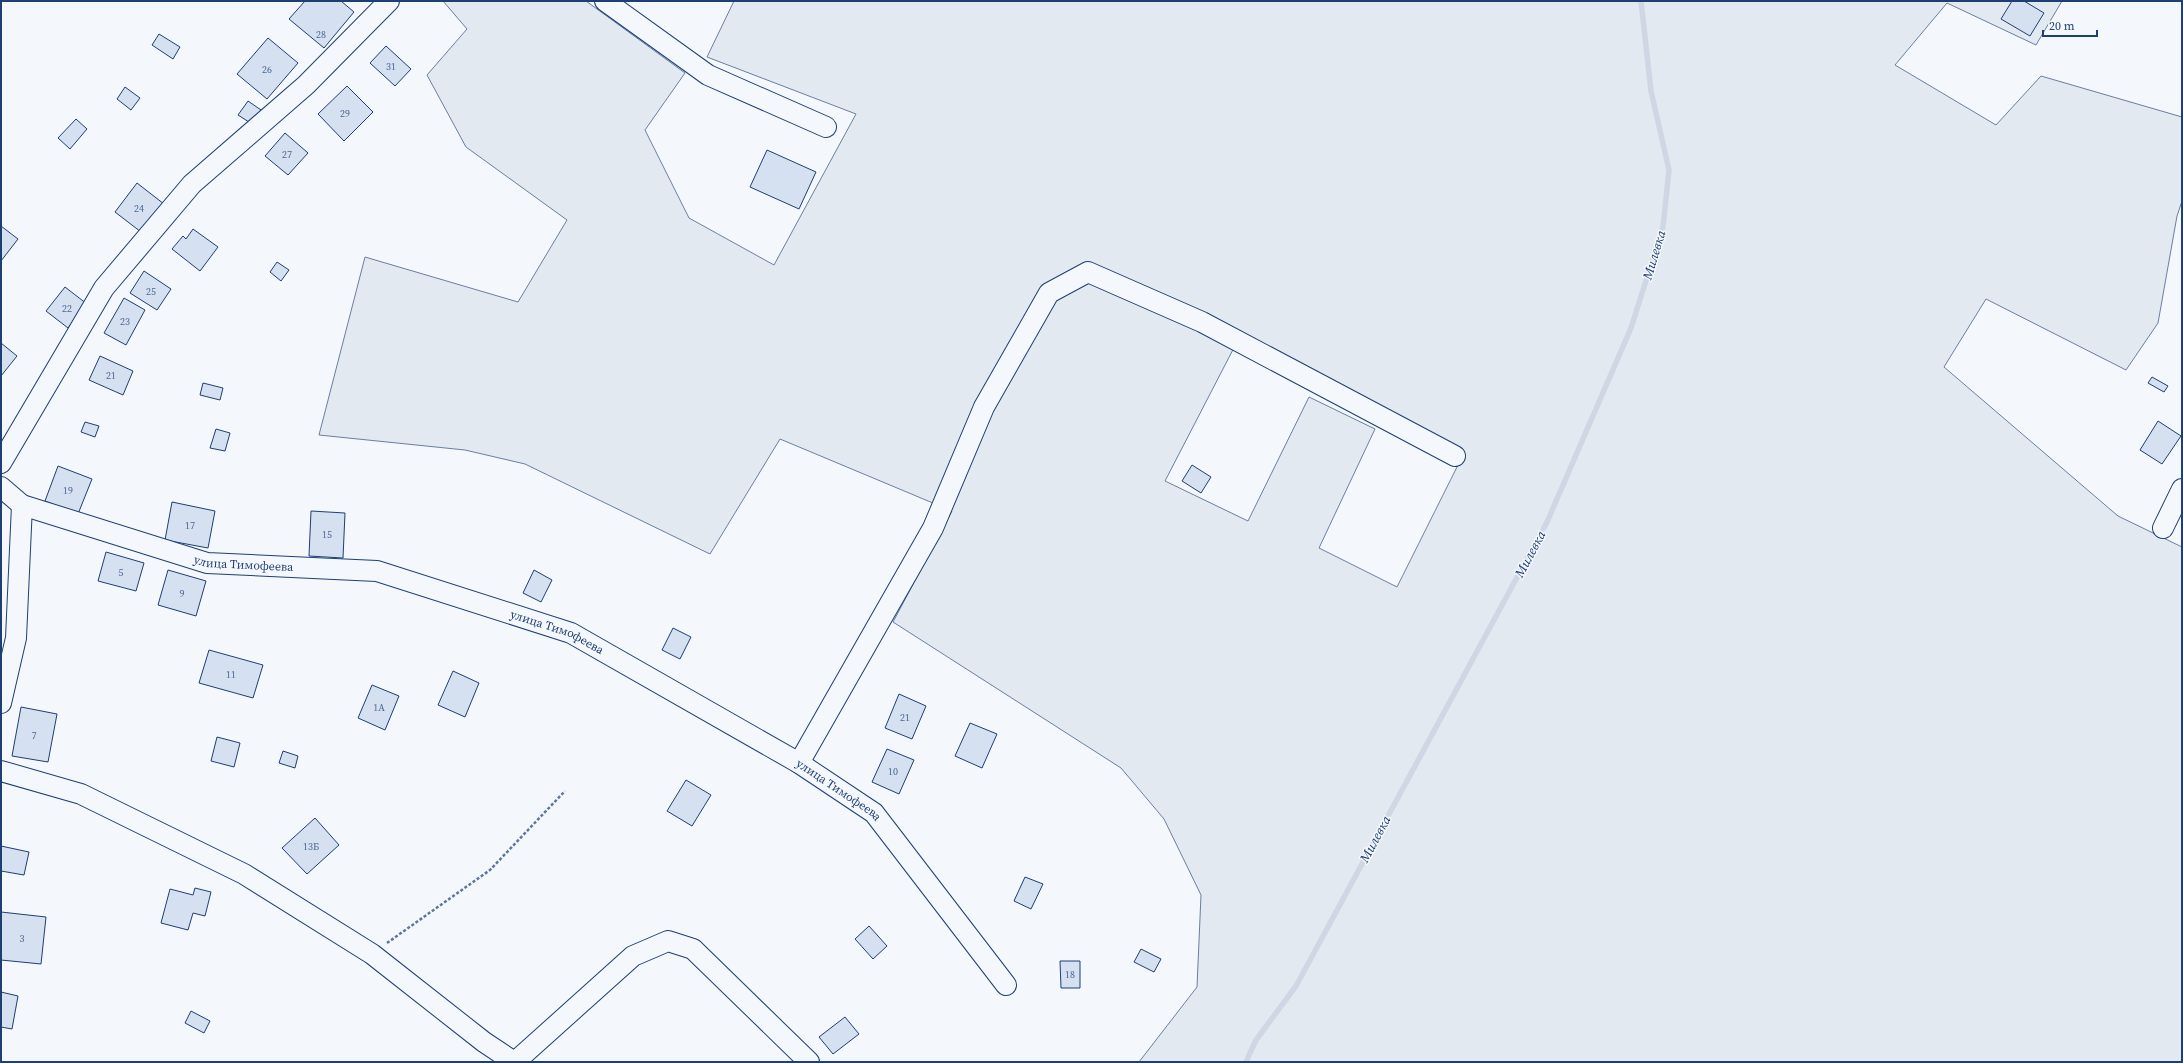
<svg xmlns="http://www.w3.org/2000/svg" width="2183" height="1063" font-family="'Source Serif 4',serif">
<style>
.green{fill:#e3e9f0;stroke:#687fa3;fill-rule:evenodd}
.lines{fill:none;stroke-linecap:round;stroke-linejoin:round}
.stream{stroke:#cfd7e4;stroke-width:5.5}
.building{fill:#d5e0f0;stroke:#1d3f73}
.minor-casing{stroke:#1d3f73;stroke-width:22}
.path{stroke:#5e769c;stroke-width:2.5;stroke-dasharray:3 2;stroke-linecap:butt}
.minor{stroke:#f4f7fb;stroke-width:20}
.labels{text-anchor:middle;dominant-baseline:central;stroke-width:3;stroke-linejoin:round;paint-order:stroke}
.number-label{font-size:10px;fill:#4b6792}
.street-label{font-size:12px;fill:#1d3f73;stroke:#f4f7fb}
.water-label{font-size:13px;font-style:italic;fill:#1d3f73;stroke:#f4f7fb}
</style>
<rect width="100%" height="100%" fill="#f4f7fb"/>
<path class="green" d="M 443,1 L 586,1 L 685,73 L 645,130 L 689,218 L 774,265 L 856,114 L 707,57 L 734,1 L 2062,1 L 2036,45 L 1947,3 L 1895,65 L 1996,125 L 2041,76 L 2182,117 L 2182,201 L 2177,216 L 2158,323 L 2126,370 L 1986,299 L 1944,367 L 2118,516 L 2182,547 L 2182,1062 L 1139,1062 L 1197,987 L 1201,895 L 1164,819 L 1121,768 L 893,622 L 952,511 L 780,439 L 710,554 L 525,464 L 465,450 L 319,435 L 365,257 L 518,302 L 567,220 L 466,147 L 427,75 L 467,29 ZM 1239,338 L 1464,453 L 1397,587 L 1319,548 L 1375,429 L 1309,397 L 1248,521 L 1165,481 Z"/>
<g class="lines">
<path class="stream" d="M 1246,1062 L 1256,1040 L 1296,986 L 1547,522 L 1631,328 L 1663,227 L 1669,170 L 1651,91 L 1641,1"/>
</g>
<g class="building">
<path d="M 305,1 L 341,1 L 354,12 L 324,48 L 289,19 Z"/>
<path d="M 2012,1 L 2024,1 L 2044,13 L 2030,36 L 2001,19 Z"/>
<path d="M 159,34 L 180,47 L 173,59 L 152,45 Z"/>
<path d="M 268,38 L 298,63 L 267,99 L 237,74 Z"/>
<path d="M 386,46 L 411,69 L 395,86 L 370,63 Z"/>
<path d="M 347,86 L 373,112 L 344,141 L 318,114 Z"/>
<path d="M 125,87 L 140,98 L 131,110 L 117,99 Z"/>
<path d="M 248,101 L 261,110 L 252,124 L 238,115 Z"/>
<path d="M 76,119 L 87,129 L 70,149 L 58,138 Z"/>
<path d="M 285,133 L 308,153 L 288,175 L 265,156 Z"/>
<path d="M 767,150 L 816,172 L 799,209 L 750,187 Z"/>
<path d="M 137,183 L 164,204 L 141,232 L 115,212 Z"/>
<path d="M 1,226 L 18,239 L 1,261 Z"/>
<path d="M 193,229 L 218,247 L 200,271 L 172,249 L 183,236 L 186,239 Z"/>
<path d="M 277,262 L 289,270 L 281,281 L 270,272 Z"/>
<path d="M 144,271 L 171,289 L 157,310 L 130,293 Z"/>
<path d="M 65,287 L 87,304 L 68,328 L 46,311 Z"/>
<path d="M 124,298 L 145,310 L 126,345 L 104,333 Z"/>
<path d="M 1,343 L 17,356 L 1,376 Z"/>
<path d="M 100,356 L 133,371 L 123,395 L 89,380 Z"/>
<path d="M 2152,377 L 2168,386 L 2164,392 L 2148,383 Z"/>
<path d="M 203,383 L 223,388 L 220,400 L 200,395 Z"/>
<path d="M 2158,421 L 2181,436 L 2162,464 L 2140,450 Z"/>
<path d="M 85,422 L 99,426 L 95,437 L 81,432 Z"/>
<path d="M 216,429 L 230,433 L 225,451 L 210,448 Z"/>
<path d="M 1192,465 L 1211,477 L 1201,493 L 1182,481 Z"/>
<path d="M 58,466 L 92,479 L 78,514 L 45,501 Z"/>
<path d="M 172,502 L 215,511 L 208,548 L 165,540 Z"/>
<path d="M 311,511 L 345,513 L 343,558 L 309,556 Z"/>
<path d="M 106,552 L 144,563 L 136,591 L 98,581 Z"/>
<path d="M 168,570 L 206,581 L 196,616 L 158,605 Z"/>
<path d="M 534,570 L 552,580 L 541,602 L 523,593 Z"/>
<path d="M 673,628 L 691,637 L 680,659 L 662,650 Z"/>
<path d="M 209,650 L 263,665 L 253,698 L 199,683 Z"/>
<path d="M 453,671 L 479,683 L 465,717 L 438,705 Z"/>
<path d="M 372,685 L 399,696 L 385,730 L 358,718 Z"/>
<path d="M 899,694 L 926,706 L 912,739 L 885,728 Z"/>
<path d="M 21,707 L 57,714 L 48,762 L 12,756 Z"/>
<path d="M 970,723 L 997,734 L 982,768 L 955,756 Z"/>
<path d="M 217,737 L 240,743 L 234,767 L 211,761 Z"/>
<path d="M 887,749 L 914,760 L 899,794 L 872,782 Z"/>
<path d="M 283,751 L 298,756 L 295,768 L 279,763 Z"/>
<path d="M 686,780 L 711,795 L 692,826 L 667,811 Z"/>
<path d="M 315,818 L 339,845 L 307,874 L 282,848 Z"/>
<path d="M 1,846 L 29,852 L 24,875 L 1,871 Z"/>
<path d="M 1025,877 L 1043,884 L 1031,909 L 1014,901 Z"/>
<path d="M 195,888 L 211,892 L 205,916 L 193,913 L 188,930 L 161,923 L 170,889 L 193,895 Z"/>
<path d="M 1,912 L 46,917 L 41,964 L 1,960 Z"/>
<path d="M 869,926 L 887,946 L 873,959 L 855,939 Z"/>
<path d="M 1141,949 L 1161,959 L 1154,972 L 1134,962 Z"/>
<path d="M 1060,961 L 1080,961 L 1080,988 L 1061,988 Z"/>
<path d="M 1,992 L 18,996 L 12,1029 L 1,1027 Z"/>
<path d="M 191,1011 L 210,1021 L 204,1033 L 185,1023 Z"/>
<path d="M 845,1017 L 859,1034 L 833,1054 L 819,1037 Z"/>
</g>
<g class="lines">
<g class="minor-casing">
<g id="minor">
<path d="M 605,1 L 708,75 L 826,127"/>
<path d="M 1,463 L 104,288 L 192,184 L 306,85 L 389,1"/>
<path id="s1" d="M 1,487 L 22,505 L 207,563 L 377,571 L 571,633 L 799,763 L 874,813 L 1006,985"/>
<path d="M 2163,528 L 2182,489"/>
<path d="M 1,703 L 16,638 L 22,505"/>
<path d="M 799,763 L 933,528 L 984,407 L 1049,293 L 1088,272 L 1202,322 L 1455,456"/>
<path d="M 1,771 L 81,794 L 244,874 L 372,954 L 484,1042 L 514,1062"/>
<path d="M 515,1062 L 633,956 L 668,941 L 693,949 L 809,1062"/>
</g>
</g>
<path class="path" d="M 387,943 L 490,870 L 565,791"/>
<use href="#minor" class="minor"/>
</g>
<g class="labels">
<g class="number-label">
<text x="321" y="34">28</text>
<text x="391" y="66">31</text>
<text x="267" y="69">26</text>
<text x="345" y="113">29</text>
<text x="287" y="154">27</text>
<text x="139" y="208">24</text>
<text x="151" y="291">25</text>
<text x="67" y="308">22</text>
<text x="125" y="321">23</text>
<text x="111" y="375">21</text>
<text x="68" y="490">19</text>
<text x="190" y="525">17</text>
<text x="327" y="534">15</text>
<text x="121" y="572">5</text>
<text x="182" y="593">9</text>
<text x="231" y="674">11</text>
<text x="379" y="707">1А</text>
<text x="905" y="717">21</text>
<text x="34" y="735">7</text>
<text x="893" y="771">10</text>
<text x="311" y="846">13Б</text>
<text x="22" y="938">3</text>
<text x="1070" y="974">18</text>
</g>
<g class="street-label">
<text stroke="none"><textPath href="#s1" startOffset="258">улица Тимофеева</textPath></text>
<text stroke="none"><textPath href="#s1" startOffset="582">улица Тимофеева</textPath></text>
<text stroke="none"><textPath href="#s1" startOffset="906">улица Тимофеева</textPath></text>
</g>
<g class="water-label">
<text transform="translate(1654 255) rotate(-73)">Милевка</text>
<text transform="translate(1530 554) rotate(-62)">Милевка</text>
<text transform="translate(1375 839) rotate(-62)">Милевка</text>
</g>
</g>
<rect width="2183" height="1063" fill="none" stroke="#1d3f73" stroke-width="4"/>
<path d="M2043 30v6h54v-6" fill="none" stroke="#1d3f73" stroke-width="2"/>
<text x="2049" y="30" font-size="12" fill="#1d3f73" stroke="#f4f7fb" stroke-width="3" paint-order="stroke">20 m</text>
</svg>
